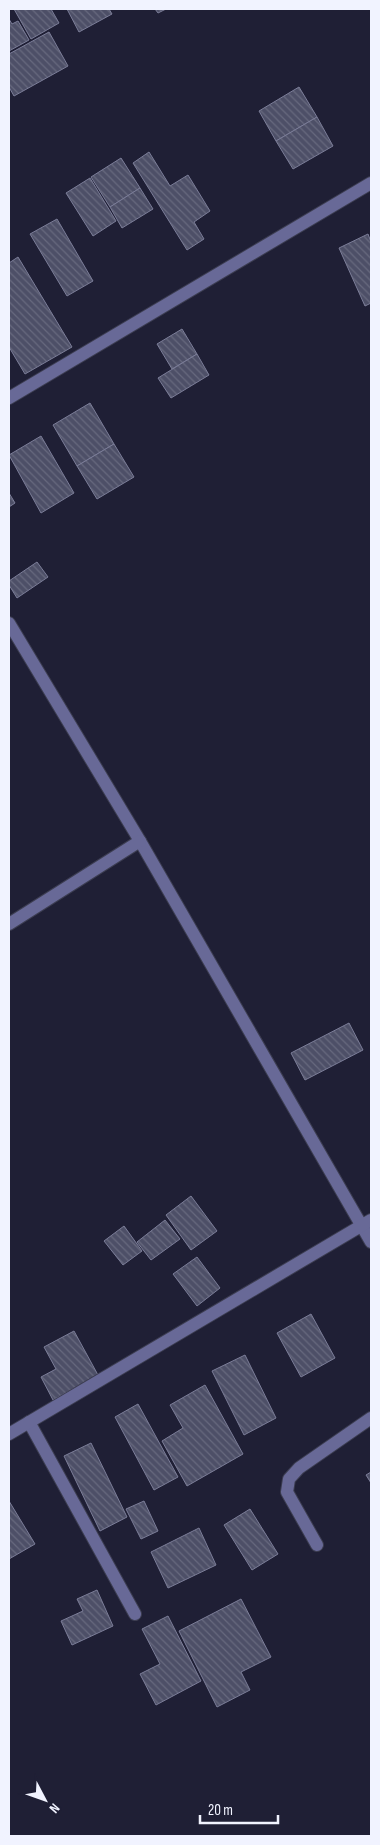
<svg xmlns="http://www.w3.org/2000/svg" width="380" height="1845" font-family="'Sofia Sans Condensed',sans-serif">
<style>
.building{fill:url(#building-back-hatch);stroke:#7b7d98}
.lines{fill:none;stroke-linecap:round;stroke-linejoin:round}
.street-casing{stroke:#3c3d51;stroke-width:14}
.street{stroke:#686997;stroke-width:12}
</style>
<defs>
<pattern id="building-back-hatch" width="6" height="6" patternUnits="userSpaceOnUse" patternTransform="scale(1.25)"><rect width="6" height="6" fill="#4d4f67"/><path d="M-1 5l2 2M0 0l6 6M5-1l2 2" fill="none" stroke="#67697e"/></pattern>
</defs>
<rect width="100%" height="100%" fill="#1f1f35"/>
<g class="building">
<path d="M 14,9 L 51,9 L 59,23 L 31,39 Z"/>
<path d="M 67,9 L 109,9 L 112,14 L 79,32 Z"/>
<path d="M 155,9 L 166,9 L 158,13 Z"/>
<path d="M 9,19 L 12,24 L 18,21 L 29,40 L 9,51 Z"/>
<path d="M 49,32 L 68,66 L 14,96 L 9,87 L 9,54 Z"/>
<path d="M 299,87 L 317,117 L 276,141 L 259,111 Z"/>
<path d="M 317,117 L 333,146 L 293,169 L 276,141 Z"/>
<path d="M 149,152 L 170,186 L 188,175 L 210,211 L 194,222 L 204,239 L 187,250 L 133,163 Z"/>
<path d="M 121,158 L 140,188 L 110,207 L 91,177 Z"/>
<path d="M 90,178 L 116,221 L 93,236 L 66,193 Z"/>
<path d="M 140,188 L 153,209 L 122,228 L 110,207 Z"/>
<path d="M 57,219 L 93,281 L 67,296 L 30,234 Z"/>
<path d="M 368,234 L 371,242 L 371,303 L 365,306 L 339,248 Z"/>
<path d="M 18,257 L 72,347 L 25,374 L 9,347 L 9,263 Z"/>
<path d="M 182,329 L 197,354 L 172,369 L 157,344 Z"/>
<path d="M 197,354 L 209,375 L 171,398 L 158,378 Z"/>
<path d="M 90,403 L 114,444 L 77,466 L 53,425 Z"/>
<path d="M 41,436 L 74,493 L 41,513 L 9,455 Z"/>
<path d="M 114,444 L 134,477 L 97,499 L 77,466 Z"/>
<path d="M 9,493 L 15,503 L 9,507 Z"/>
<path d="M 37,562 L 48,577 L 17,598 L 9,585 L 9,581 Z"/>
<path d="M 349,1023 L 363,1050 L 305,1080 L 291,1053 Z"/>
<path d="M 191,1196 L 217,1231 L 191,1250 L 166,1215 Z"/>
<path d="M 165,1220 L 180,1239 L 151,1260 L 137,1242 Z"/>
<path d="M 124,1226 L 142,1251 L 123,1265 L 104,1241 Z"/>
<path d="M 197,1257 L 220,1288 L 197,1306 L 173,1274 Z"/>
<path d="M 311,1314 L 335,1358 L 301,1377 L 277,1333 Z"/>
<path d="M 74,1331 L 98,1375 L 53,1400 L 41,1377 L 56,1369 L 44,1347 Z"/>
<path d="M 245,1355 L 276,1418 L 244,1435 L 212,1371 Z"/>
<path d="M 205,1385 L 243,1454 L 187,1486 L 162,1441 L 183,1428 L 170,1405 Z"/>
<path d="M 138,1404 L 178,1477 L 154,1490 L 115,1417 Z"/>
<path d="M 91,1443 L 127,1517 L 100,1531 L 64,1456 Z"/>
<path d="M 371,1472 L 371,1483 L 366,1475 Z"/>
<path d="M 9,1501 L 35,1544 L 9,1559 Z"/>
<path d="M 144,1501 L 158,1531 L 141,1539 L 126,1509 Z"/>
<path d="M 250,1509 L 278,1554 L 252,1570 L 224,1525 Z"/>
<path d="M 199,1528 L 216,1565 L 168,1588 L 151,1552 Z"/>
<path d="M 97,1590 L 113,1626 L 72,1645 L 61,1621 L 83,1611 L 77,1599 Z"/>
<path d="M 241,1599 L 271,1657 L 241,1672 L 250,1690 L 217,1707 L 179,1631 Z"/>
<path d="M 168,1616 L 201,1681 L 156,1705 L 140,1674 L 160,1664 L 142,1629 Z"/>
</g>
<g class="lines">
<g class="street-casing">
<g id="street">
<path d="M 9,398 L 371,183"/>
<path d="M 9,623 L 140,841 L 371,1242"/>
<path d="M 9,924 L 140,841"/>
<path d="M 29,1422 L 135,1614"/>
<path d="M 9,1434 L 371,1220"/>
<path d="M 317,1545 L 287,1492 L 289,1479 L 299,1468 L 371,1418"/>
</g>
</g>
<use href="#street" class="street"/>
</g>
<rect width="380" height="1845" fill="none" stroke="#f1f3ff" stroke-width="20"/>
<g transform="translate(45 1800) rotate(131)" stroke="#1f1f35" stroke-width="4" paint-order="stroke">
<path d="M0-4L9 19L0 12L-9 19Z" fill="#f1f3ff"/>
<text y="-8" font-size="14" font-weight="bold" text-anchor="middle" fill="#f1f3ff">N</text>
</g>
<path d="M200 1815v8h78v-8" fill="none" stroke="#f1f3ff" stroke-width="2.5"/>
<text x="208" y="1815" font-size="15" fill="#f1f3ff" stroke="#1f1f35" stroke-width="4" paint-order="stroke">20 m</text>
</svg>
